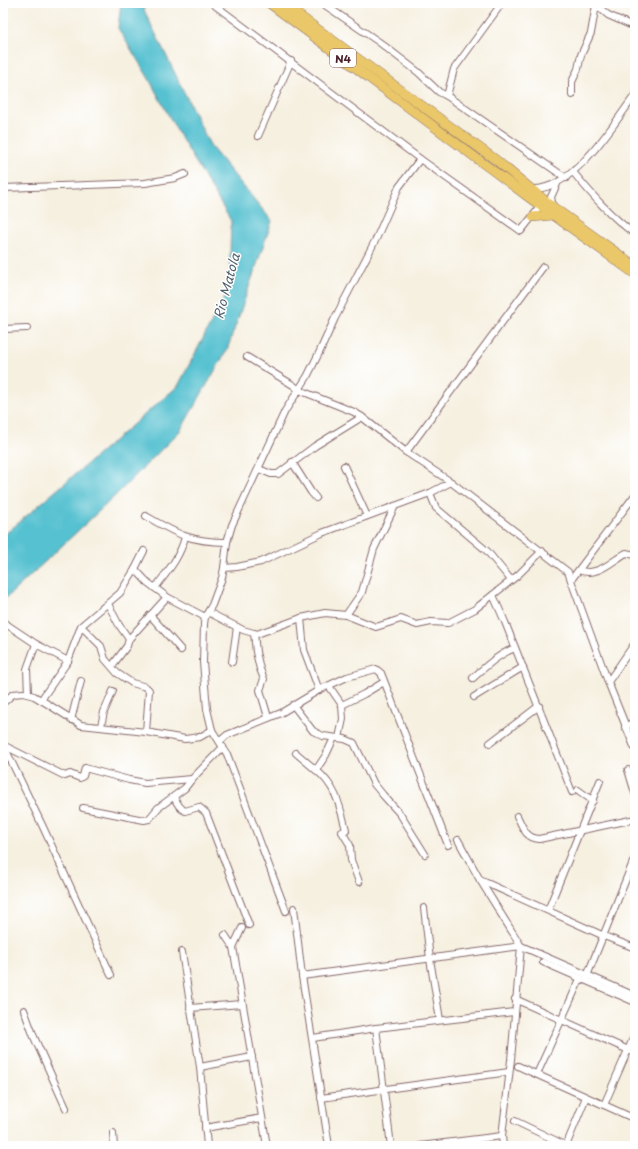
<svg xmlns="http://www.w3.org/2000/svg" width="638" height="1149" font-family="'Playpen Sans',sans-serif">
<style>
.water{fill:#56c1d0;stroke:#50707e}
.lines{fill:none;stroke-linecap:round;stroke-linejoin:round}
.minor-casing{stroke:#86686a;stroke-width:8}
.highway-casing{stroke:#86686a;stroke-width:10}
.minor{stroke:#fff;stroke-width:6}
.highway{stroke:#eac769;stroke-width:9}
.labels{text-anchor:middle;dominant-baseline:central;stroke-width:3;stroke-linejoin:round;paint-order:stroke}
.shield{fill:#fff;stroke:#80626b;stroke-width:1}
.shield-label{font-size:11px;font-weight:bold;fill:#4a1f2b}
.water-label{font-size:13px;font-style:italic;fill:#4f606d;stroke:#fff}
</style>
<rect width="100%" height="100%" fill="#fff"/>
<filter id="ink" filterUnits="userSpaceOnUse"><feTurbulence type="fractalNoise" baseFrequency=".025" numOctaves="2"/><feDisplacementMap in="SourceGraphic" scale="8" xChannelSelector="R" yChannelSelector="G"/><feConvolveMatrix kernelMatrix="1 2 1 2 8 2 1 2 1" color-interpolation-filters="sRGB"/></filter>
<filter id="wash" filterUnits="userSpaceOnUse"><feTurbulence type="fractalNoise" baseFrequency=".012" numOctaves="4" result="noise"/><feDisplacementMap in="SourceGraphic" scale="16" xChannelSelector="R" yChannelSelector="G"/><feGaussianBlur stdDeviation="0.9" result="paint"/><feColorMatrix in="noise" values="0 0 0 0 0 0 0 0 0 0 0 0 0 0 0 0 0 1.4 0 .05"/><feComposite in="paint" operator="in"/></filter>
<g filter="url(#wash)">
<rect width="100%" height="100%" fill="#f6f0e0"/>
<path class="water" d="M 121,3 L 145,3 L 144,10 L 211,147 L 272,221 L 227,350 L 180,431 L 113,498 L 3,601 L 3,536 L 178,386 L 229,289 L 231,221 L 177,131 L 148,77 L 118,28 Z"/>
</g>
<g filter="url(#ink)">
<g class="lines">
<g class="minor-casing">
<g id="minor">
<path d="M 212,3 L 420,159 L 399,187 L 376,239 L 335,318 L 320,351 L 307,377 L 285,411 L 232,525 L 227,542 L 224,568 L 222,578 L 212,605 L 205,617 L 204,624 L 203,662 L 207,709 L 212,730 L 227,754 L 286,911"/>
<path d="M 322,3 L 379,42 L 418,72 L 439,92 L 447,96 L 566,178"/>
<path d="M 594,3 L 608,15 L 635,27"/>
<path d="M 572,95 L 572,82 L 578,69 L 581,55 L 591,33 L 596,5"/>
<path d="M 447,96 L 454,69 L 502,3"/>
<path d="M 258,136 L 291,61"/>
<path d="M 420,159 L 521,231 L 543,203"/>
<path d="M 573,172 C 592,195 611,217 635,234"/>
<path d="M 3,188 L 145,183 L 175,178 L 185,174"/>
<path d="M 532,189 C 573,191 613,125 635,95"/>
<path d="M 553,207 L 551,197 L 557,184"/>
<path d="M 3,329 L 27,328"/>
<path d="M 247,357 L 293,385 L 299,390 L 354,412 L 362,417 L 406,452 L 451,482 L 568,572 L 608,682 L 635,749"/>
<path d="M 406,452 L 543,267"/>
<path d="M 292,462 L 311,492 L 316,498"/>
<path d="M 344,466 L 367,516"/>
<path d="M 259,469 L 271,474 L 278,474 L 315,446 L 362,417"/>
<path d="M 430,493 L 436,508 L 487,551 L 511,580"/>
<path d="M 146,516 C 177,534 190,542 227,542"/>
<path d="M 224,568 L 237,567 L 261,562 L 322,533 L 430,493 L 451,482"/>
<path d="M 135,569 L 147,582 L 167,597 L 205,617"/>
<path d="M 579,570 C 596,578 612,561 626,553 L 635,555"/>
<path d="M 571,580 L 635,495"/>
<path d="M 155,588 C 168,571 180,557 185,537"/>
<path d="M 493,595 L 505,622 L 572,792"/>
<path d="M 108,604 L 119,625 L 129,639"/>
<path d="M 208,612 L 243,630 L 257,634 L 301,618 L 325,613 L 346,615 L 376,627 L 401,619 L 417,625 L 431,622 L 448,623 L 475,609 L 518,575 L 542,551"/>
<path d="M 150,615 L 181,650"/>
<path d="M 346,615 L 362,592 L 374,549 L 395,506"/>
<path d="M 301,618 L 304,650 L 319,690"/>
<path d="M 3,622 L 36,644 L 68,661"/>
<path d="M 81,626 L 101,646 L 105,659 L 117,673 L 132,683 L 146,687 L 149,690 L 146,732"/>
<path d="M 254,633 L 256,652 L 260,669 L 264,679 L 260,690 L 268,717"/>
<path d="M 232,662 L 237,627"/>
<path d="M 112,666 L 127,646 L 129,639 L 167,597"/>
<path d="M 473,678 C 486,666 499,654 515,648"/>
<path d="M 608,682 L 635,643"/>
<path d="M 329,686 L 342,705 L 343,719 L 339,738"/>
<path d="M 28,694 L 27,669 L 36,644"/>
<path d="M 474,697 L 523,667"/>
<path d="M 41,700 L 68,661 L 81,626 L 120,593 L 135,569 L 144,551"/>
<path d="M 3,703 L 13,694 L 23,693 L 34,696 L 46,703 L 81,725 L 146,732 L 185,739 L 200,737 L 212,730"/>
<path d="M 293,705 L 313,731 L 323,736 L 345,739 L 354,743 L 374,784 L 383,795 L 400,814 L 425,854"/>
<path d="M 342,705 L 364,694 L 384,682"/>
<path d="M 71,720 L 81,681"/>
<path d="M 101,726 L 104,712 L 113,691"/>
<path d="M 625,727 L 635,721"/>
<path d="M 220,741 L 227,735 L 281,713 L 319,690 L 347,677 L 376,669 L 381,673 L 448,845"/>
<path d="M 490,743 L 539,706"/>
<path d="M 3,744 L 43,827 L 111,975"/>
<path d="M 3,745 L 65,776 L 70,774 L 80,778 L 83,776 L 85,768 L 129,780 L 145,783 L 192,779"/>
<path d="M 296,753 L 316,770 L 326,755 L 334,738"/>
<path d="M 316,770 C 336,786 340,806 346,830 L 342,832 L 350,845 L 351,860 L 359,882"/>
<path d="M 628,770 L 635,793"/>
<path d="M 578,790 L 593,801"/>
<path d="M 174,797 C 177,803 179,808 185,811 L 199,807 L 206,813 L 249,925"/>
<path d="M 83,808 L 144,820 L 149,819 L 158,808 L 185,788 L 192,779 L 223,747"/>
<path d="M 517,816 C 523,827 525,838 539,839 L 635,819"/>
<path d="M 458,840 L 480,880 L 521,946 L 511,1060 L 502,1136 L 503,1146"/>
<path d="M 480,880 L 604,936 L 635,948"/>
<path d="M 294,908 L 302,976 L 329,1146"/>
<path d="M 424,908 L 430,959 L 440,1020"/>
<path d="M 548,910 L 600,781"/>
<path d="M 225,935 L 233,947 L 267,1146"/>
<path d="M 233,947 L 242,928"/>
<path d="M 182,952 L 200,1067 L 207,1146"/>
<path d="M 543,962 L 635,1002"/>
<path d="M 302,976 L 521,946 L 635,996"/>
<path d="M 587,976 L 635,857"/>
<path d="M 515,999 L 635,1053"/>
<path d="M 190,1008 L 242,1004"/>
<path d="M 24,1010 L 34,1037 L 66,1108"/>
<path d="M 376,1028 L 391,1146"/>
<path d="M 313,1038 L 376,1028 L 514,1012"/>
<path d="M 518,1066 L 635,1119"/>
<path d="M 200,1067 L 252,1057"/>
<path d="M 537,1074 L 580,979"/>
<path d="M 321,1098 L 509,1072"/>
<path d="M 604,1105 L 635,1034"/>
<path d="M 515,1121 L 567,1146"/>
<path d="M 205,1128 L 262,1118"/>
<path d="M 113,1133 L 114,1146"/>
<path d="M 420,1146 L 502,1136"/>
<path d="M 566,1146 L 586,1097"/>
</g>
</g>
<g class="highway-casing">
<g id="highway">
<path d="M 269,3 L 531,199 L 635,274"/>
<path d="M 282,3 L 496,160 L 553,207 L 635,266"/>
<path d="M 533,217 L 553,215"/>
</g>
</g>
<use href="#minor" class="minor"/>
<use href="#highway" class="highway"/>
</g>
</g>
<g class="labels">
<rect class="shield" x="330" y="49" width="26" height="18" rx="3"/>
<g class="shield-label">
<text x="343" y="58">N4</text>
</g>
<g class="water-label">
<text transform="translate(226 286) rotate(-75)">Rio Matola</text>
</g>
</g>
<rect width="638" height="1149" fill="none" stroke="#fff" stroke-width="16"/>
</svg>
